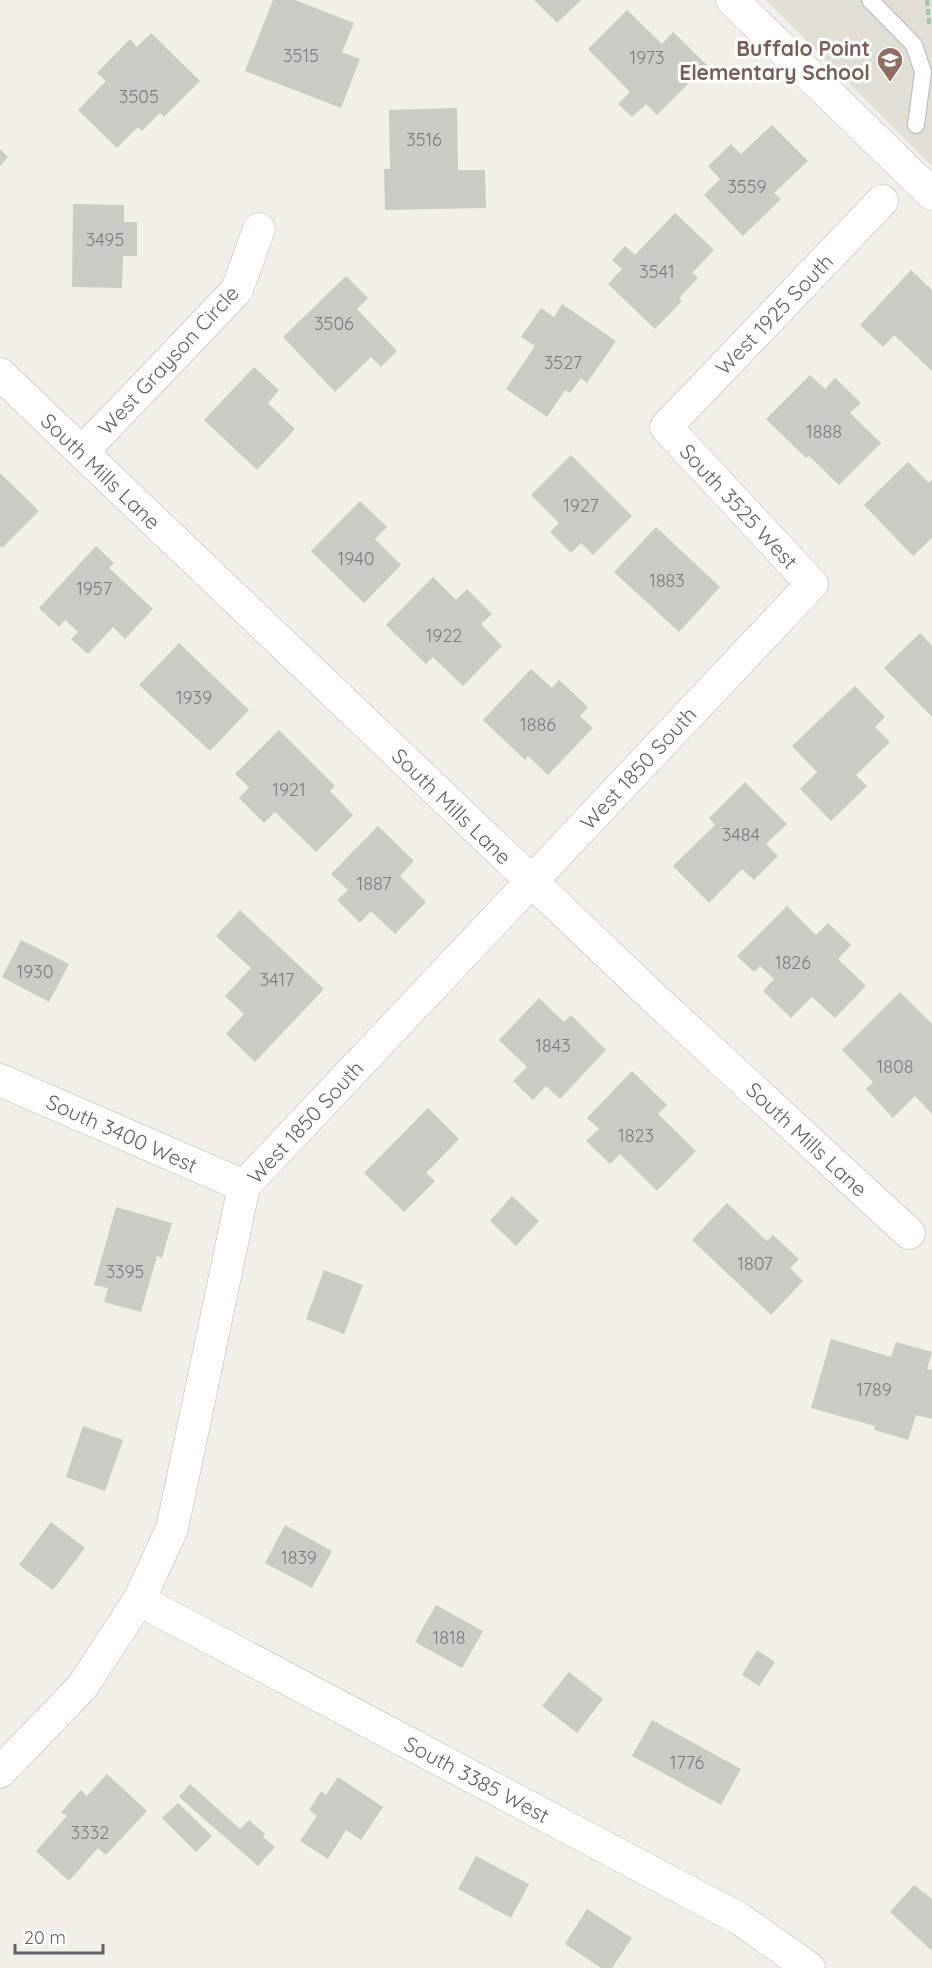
<svg xmlns="http://www.w3.org/2000/svg" width="932" height="1968" font-family="Quicksand,sans-serif">
<style>
.education{fill:#e1ded6}
.building{fill:#cccac5}
.lines{fill:none;stroke-linecap:round;stroke-linejoin:round}
.service-casing{stroke:#b5b8bc;stroke-width:18}
.minor-casing{stroke:#b5b8bc;stroke-width:33}
.path{stroke:#9cc7a9;stroke-width:4;stroke-dasharray:6 3;stroke-linecap:butt}
.service{stroke:#fff;stroke-width:16}
.minor{stroke:#fff;stroke-width:32}
.labels{text-anchor:middle;dominant-baseline:central;stroke-width:6;stroke-linejoin:round;paint-order:stroke}
.number-label{font-size:18px;fill:#7a7d7f}
.education-label{font-size:21px;font-weight:bold;fill:#785e54;stroke:#fff;text-anchor:end}
.street-label{font-size:21px;fill:#5f6368;stroke:#fff}
</style>
<rect width="100%" height="100%" fill="#f1efe8"/>
<path class="education" d="M 766,0 L 932,0 L 932,166 Z"/>
<g class="building">
<path d="M 273,0 L 295,0 L 354,23 L 342,52 L 360,59 L 341,108 L 245,71 Z"/>
<path d="M 534,0 L 581,0 L 557,23 Z"/>
<path d="M 627,10 L 662,44 L 673,32 L 707,65 L 657,115 L 646,104 L 632,117 L 618,104 L 630,92 L 588,49 Z"/>
<path d="M 151,33 L 200,81 L 164,117 L 160,113 L 142,131 L 138,127 L 117,148 L 78,110 L 106,81 L 97,73 L 130,39 L 137,47 Z"/>
<path d="M 457,108 L 458,170 L 485,170 L 486,208 L 385,210 L 384,169 L 390,169 L 389,110 Z"/>
<path d="M 772,125 L 808,161 L 774,193 L 781,199 L 743,236 L 704,195 L 720,179 L 708,166 L 731,144 L 741,154 Z"/>
<path d="M 0,149 L 8,157 L 0,166 Z"/>
<path d="M 73,204 L 124,205 L 124,222 L 137,222 L 137,256 L 123,256 L 122,288 L 72,287 Z"/>
<path d="M 675,213 L 714,250 L 692,273 L 698,278 L 679,298 L 682,301 L 655,329 L 608,284 L 622,269 L 612,260 L 625,246 L 635,255 Z"/>
<path d="M 911,270 L 932,290 L 932,371 L 894,335 L 883,347 L 860,325 Z"/>
<path d="M 346,276 L 368,298 L 357,309 L 397,351 L 381,367 L 371,357 L 335,392 L 283,337 Z"/>
<path d="M 562,304 L 616,341 L 587,383 L 581,378 L 570,393 L 565,390 L 547,417 L 506,389 L 535,346 L 521,337 L 541,308 L 554,317 Z"/>
<path d="M 254,367 L 279,390 L 268,403 L 295,429 L 257,470 L 204,420 Z"/>
<path d="M 810,375 L 825,389 L 835,378 L 861,403 L 850,413 L 881,443 L 839,485 L 809,456 L 806,458 L 766,419 Z"/>
<path d="M 571,455 L 632,516 L 593,555 L 581,543 L 571,553 L 550,532 L 559,523 L 531,495 Z"/>
<path d="M 908,462 L 929,483 L 932,479 L 932,538 L 913,556 L 864,505 Z"/>
<path d="M 0,473 L 39,511 L 2,548 L 0,546 Z"/>
<path d="M 360,501 L 387,527 L 375,539 L 401,565 L 364,603 L 311,551 Z"/>
<path d="M 656,527 L 720,587 L 679,632 L 614,572 Z"/>
<path d="M 96,546 L 114,563 L 109,568 L 153,609 L 125,639 L 113,627 L 88,654 L 71,639 L 78,632 L 65,620 L 59,627 L 39,608 Z"/>
<path d="M 433,577 L 456,600 L 467,589 L 492,614 L 481,624 L 502,646 L 463,686 L 433,657 L 426,664 L 386,625 Z"/>
<path d="M 920,633 L 932,646 L 932,717 L 884,668 Z"/>
<path d="M 179,643 L 249,710 L 210,751 L 139,685 Z"/>
<path d="M 531,669 L 552,688 L 559,680 L 588,707 L 580,716 L 593,728 L 548,775 L 528,756 L 525,760 L 483,720 Z"/>
<path d="M 855,686 L 885,717 L 875,727 L 890,742 L 856,775 L 867,786 L 831,821 L 800,789 L 817,772 L 792,746 Z"/>
<path d="M 279,730 L 335,786 L 330,791 L 353,815 L 316,852 L 275,812 L 264,823 L 239,798 L 249,787 L 235,774 Z"/>
<path d="M 745,782 L 787,824 L 766,844 L 778,856 L 754,880 L 742,869 L 709,903 L 673,866 L 715,825 L 709,818 Z"/>
<path d="M 378,826 L 414,861 L 400,876 L 426,902 L 395,934 L 371,911 L 360,923 L 337,900 L 348,890 L 331,874 Z"/>
<path d="M 787,906 L 816,935 L 828,923 L 851,945 L 838,959 L 866,986 L 835,1018 L 812,997 L 791,1018 L 763,991 L 774,979 L 760,966 L 754,972 L 737,956 Z"/>
<path d="M 240,910 L 324,989 L 255,1062 L 226,1034 L 244,1014 L 225,996 L 251,968 L 216,936 Z"/>
<path d="M 21,940 L 69,964 L 49,1002 L 2,977 Z"/>
<path d="M 900,992 L 932,1024 L 932,1114 L 915,1096 L 893,1118 L 866,1089 L 873,1082 L 842,1050 Z"/>
<path d="M 539,998 L 564,1022 L 571,1015 L 606,1050 L 560,1099 L 546,1086 L 533,1100 L 513,1081 L 527,1067 L 499,1040 Z"/>
<path d="M 632,1071 L 667,1105 L 658,1114 L 696,1151 L 657,1191 L 620,1154 L 610,1164 L 586,1141 L 599,1129 L 587,1118 Z"/>
<path d="M 428,1108 L 459,1139 L 426,1173 L 435,1181 L 404,1212 L 364,1173 Z"/>
<path d="M 512,1196 L 539,1221 L 516,1246 L 490,1221 Z"/>
<path d="M 727,1203 L 767,1241 L 773,1235 L 799,1259 L 790,1268 L 803,1281 L 771,1315 L 692,1240 Z"/>
<path d="M 116,1207 L 172,1223 L 162,1258 L 157,1256 L 141,1312 L 104,1302 L 108,1288 L 94,1285 Z"/>
<path d="M 324,1270 L 363,1285 L 344,1334 L 306,1319 Z"/>
<path d="M 831,1339 L 891,1357 L 896,1342 L 932,1352 L 927,1369 L 932,1370 L 932,1419 L 916,1415 L 908,1440 L 874,1430 L 875,1426 L 811,1408 Z"/>
<path d="M 83,1426 L 123,1440 L 105,1491 L 66,1477 Z"/>
<path d="M 51,1522 L 85,1548 L 53,1590 L 19,1565 Z"/>
<path d="M 285,1525 L 332,1551 L 312,1588 L 265,1563 Z"/>
<path d="M 436,1605 L 483,1631 L 462,1668 L 415,1642 Z"/>
<path d="M 757,1650 L 775,1662 L 759,1686 L 742,1675 Z"/>
<path d="M 569,1672 L 603,1699 L 577,1733 L 542,1706 Z"/>
<path d="M 652,1720 L 741,1769 L 721,1805 L 632,1756 Z"/>
<path d="M 107,1774 L 147,1811 L 106,1855 L 98,1848 L 69,1881 L 36,1851 L 67,1816 L 61,1812 L 81,1790 L 87,1796 Z"/>
<path d="M 338,1777 L 383,1807 L 361,1840 L 346,1830 L 328,1859 L 300,1841 L 317,1816 L 309,1810 L 321,1791 L 326,1795 Z"/>
<path d="M 190,1784 L 240,1829 L 249,1820 L 265,1834 L 263,1837 L 275,1847 L 258,1866 L 179,1797 Z"/>
<path d="M 178,1803 L 212,1836 L 196,1852 L 162,1818 Z"/>
<path d="M 476,1856 L 529,1884 L 511,1918 L 458,1889 Z"/>
<path d="M 914,1885 L 932,1899 L 932,1951 L 890,1912 Z"/>
<path d="M 587,1909 L 632,1938 L 612,1968 L 601,1968 L 565,1944 Z"/>
</g>
<g class="lines">
<g class="service-casing">
<path id="service" d="M 870,0 L 914,45 L 923,72 L 916,125"/>
</g>
<g class="minor-casing">
<g id="minor">
<path d="M 732,0 L 932,194"/>
<path d="M 0,374 L 654,998 L 909,1233"/>
<path d="M 82,452 L 237,290 L 259,229"/>
<path d="M 0,1080 L 244,1186"/>
<path d="M 139,1600 L 740,1919 L 809,1968"/>
<path d="M 0,1772 L 82,1687 L 139,1600 L 172,1529 L 244,1186 L 812,584 L 666,427 L 882,201"/>
</g>
</g>
<path class="path" d="M 927,0 L 929,24"/>
<use href="#service" class="service"/>
<use href="#minor" class="minor"/>
</g>
<defs>
<g id="school-pin" transform="scale(1.35)"><path d="M0 17L-7.5 6A9.5 9.5 0 1 1 7.5 6Z" fill="#8d6e63" stroke="#fff"/><path d="M0-5L7-2L0 1L-7-2ZM-4 1L0 2.5L4 1V4Q0 6-4 4Z" fill="#fff"/></g>
</defs>
<g fill-rule="evenodd">
<use href="#school-pin" x="890" y="60"/>
</g>
<g class="labels">
<g class="number-label">
<text x="301" y="55">3515</text>
<text x="647" y="57">1973</text>
<text x="139" y="96">3505</text>
<text x="424" y="139">3516</text>
<text x="747" y="186">3559</text>
<text x="105" y="239">3495</text>
<text x="657" y="271">3541</text>
<text x="334" y="323">3506</text>
<text x="563" y="362">3527</text>
<text x="824" y="431">1888</text>
<text x="581" y="505">1927</text>
<text x="356" y="558">1940</text>
<text x="667" y="580">1883</text>
<text x="94" y="588">1957</text>
<text x="444" y="635">1922</text>
<text x="194" y="697">1939</text>
<text x="538" y="724">1886</text>
<text x="289" y="789">1921</text>
<text x="741" y="834">3484</text>
<text x="374" y="883">1887</text>
<text x="793" y="962">1826</text>
<text x="35" y="971">1930</text>
<text x="277" y="979">3417</text>
<text x="553" y="1045">1843</text>
<text x="895" y="1066">1808</text>
<text x="636" y="1135">1823</text>
<text x="755" y="1263">1807</text>
<text x="125" y="1271">3395</text>
<text x="874" y="1389">1789</text>
<text x="299" y="1557">1839</text>
<text x="449" y="1637">1818</text>
<text x="687" y="1762">1776</text>
<text x="90" y="1832">3332</text>
</g>
<g class="education-label">
<text x="870" y="48">Buffalo Point<tspan x="870" dy="24">Elementary School</tspan></text>
</g>
<g class="street-label">
<text transform="translate(774 314) rotate(-46)">West 1925 South</text>
<text transform="translate(168 360) rotate(-47)">West Grayson Circle</text>
<text transform="translate(101 471) rotate(44)">South Mills Lane</text>
<text transform="translate(739 506) rotate(47)">South 3525 West</text>
<text transform="translate(638 768) rotate(-47)">West 1850 South</text>
<text transform="translate(452 806) rotate(44)">South Mills Lane</text>
<text transform="translate(305 1122) rotate(-47)">West 1850 South</text>
<text transform="translate(122 1133) rotate(24)">South 3400 West</text>
<text transform="translate(807 1139) rotate(43)">South Mills Lane</text>
<text transform="translate(477 1779) rotate(28)">South 3385 West</text>
</g>
</g>
<path d="M15 1944v9h88v-9" fill="none" stroke="#5f6368" stroke-width="3"/>
<text x="24" y="1944" font-size="18" fill="#5f6368" stroke="#ffffff" stroke-width="4.5" paint-order="stroke">20 m</text>
</svg>
